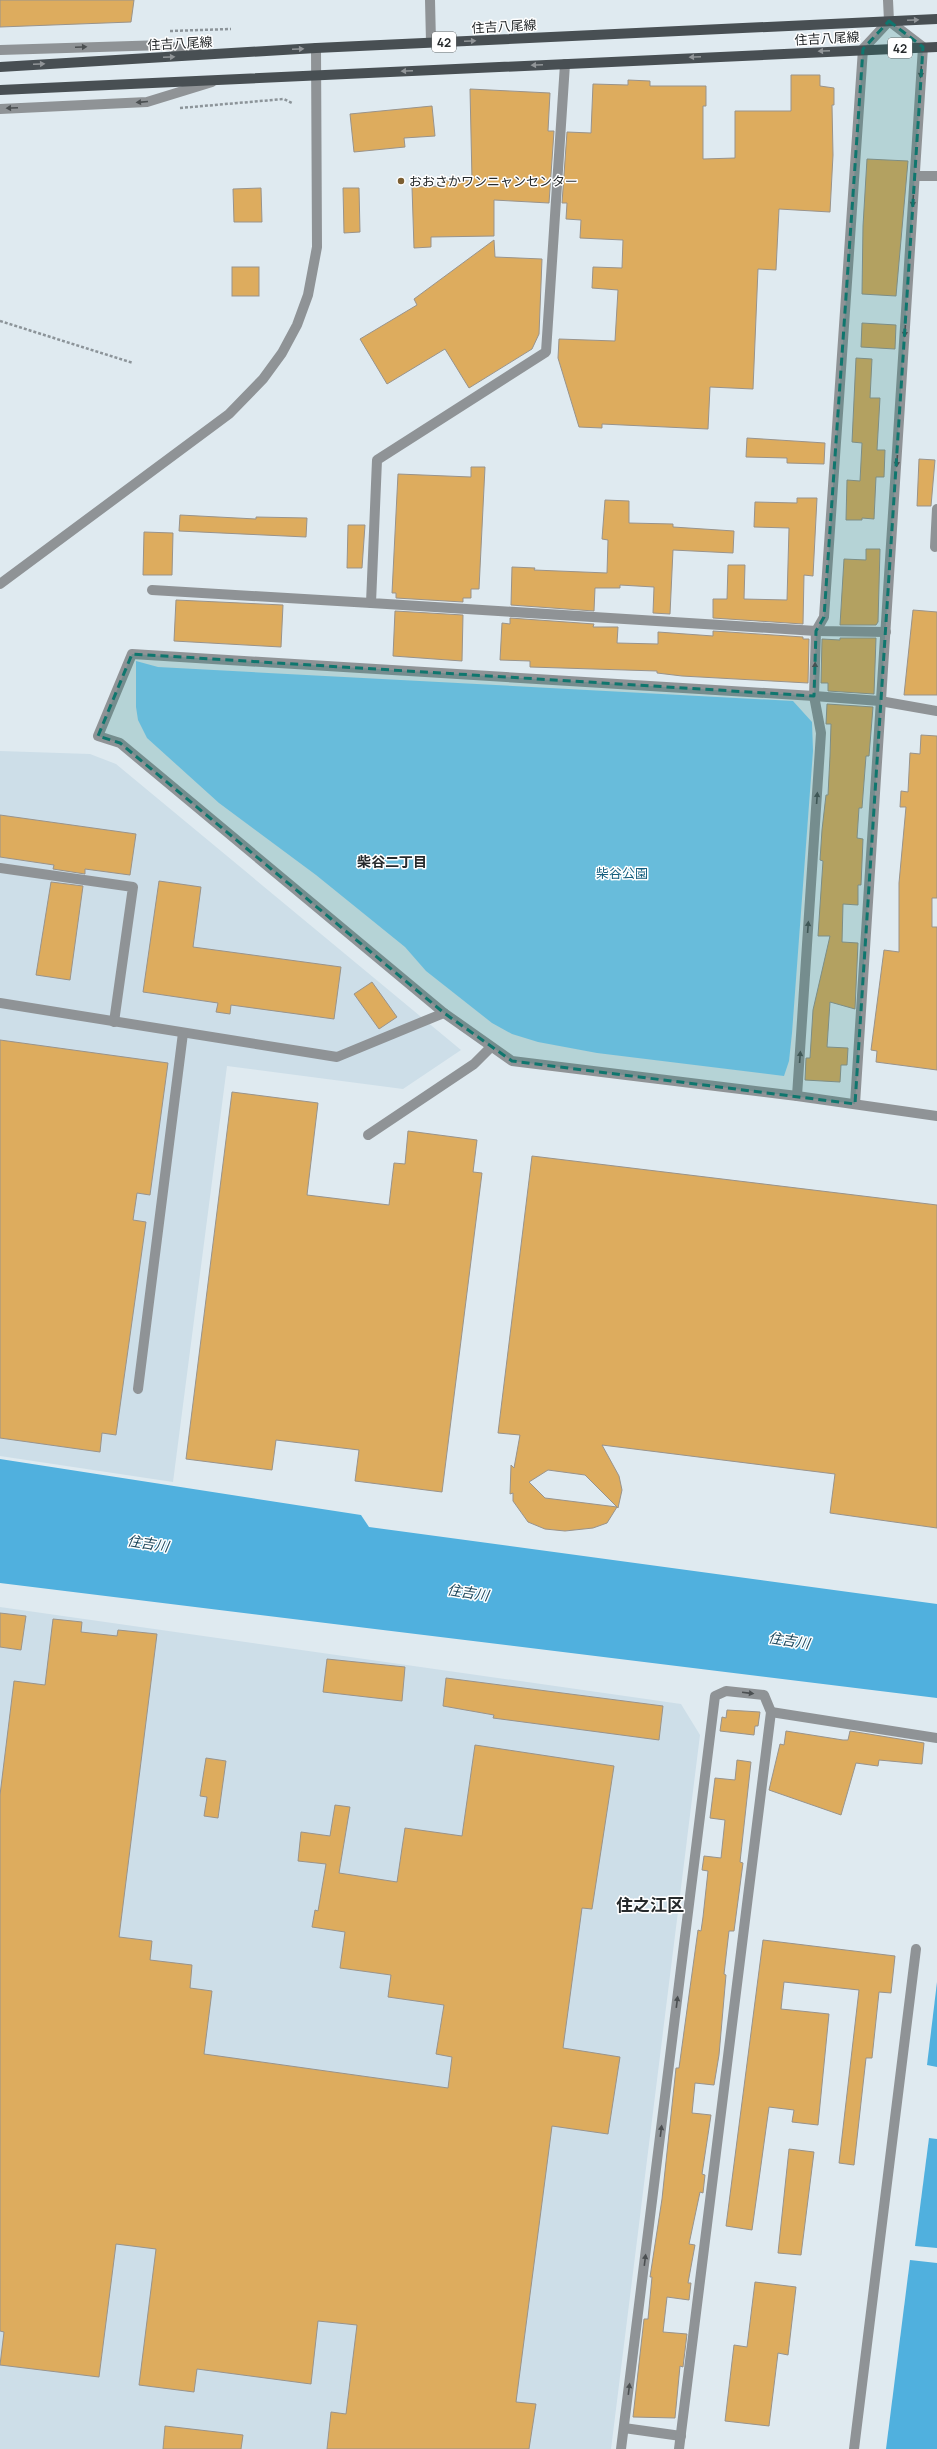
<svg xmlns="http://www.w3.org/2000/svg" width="937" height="2449" font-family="Manrope,'Noto Sans JP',sans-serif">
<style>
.built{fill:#cddee8}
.green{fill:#7fcef7}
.water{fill:#50b0de}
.building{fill:#ddac5e;stroke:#99938b;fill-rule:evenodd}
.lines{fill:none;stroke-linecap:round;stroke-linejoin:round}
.path{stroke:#8c9499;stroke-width:2.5;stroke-dasharray:3 2;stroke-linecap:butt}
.minor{stroke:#8f9396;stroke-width:10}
.major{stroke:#484f53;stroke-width:10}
.oneway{fill:#919598}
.oneway2{fill:#4b4f51}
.marked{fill:#0f766e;fill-opacity:0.2;stroke:#0f766e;stroke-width:3;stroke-dasharray:8 5;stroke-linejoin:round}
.poi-dot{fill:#7b5e31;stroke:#fff;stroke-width:1.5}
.labels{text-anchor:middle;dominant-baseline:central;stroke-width:3;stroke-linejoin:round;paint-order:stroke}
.shield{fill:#fff;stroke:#676a6b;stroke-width:1}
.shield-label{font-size:12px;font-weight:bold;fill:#262a2c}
.street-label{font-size:13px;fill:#262a2c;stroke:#fff}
.poi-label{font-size:13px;fill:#262a2c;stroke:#fff;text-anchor:start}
.park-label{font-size:13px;fill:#135d7d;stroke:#fff}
.neighbourhood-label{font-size:14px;font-weight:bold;fill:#262a2c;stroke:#fff}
.water-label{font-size:14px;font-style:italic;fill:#214a5e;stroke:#fff}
.district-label{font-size:17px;font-weight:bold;fill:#262a2c;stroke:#fff}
</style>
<rect width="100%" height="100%" fill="#dfeaf0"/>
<g class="built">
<path d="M 0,751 L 90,754 L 116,764 L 461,1050 L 403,1089 L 227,1066 L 173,1482 L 0,1456 Z"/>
<path d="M 0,1607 L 681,1704 L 700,1735 L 611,2449 L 0,2449 Z"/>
</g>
<path class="green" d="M 136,661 L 158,667 L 793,701 L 812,722 L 813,751 L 792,1033 L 789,1061 L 784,1076 L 597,1053 L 538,1042 L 512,1034 L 492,1023 L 426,971 L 405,947 L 316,875 L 219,803 L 147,738 L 138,720 L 136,707 Z"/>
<g class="water">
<path d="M 0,1459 L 361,1515 L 369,1527 L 937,1604 L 937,1698 L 0,1583 Z"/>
<path d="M 937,1982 L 937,2067 L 927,2065 Z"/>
<path d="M 929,2138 L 937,2139 L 937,2248 L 915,2246 Z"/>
<path d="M 910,2260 L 937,2263 L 937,2449 L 886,2449 Z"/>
</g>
<g class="building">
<path d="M 0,0 L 134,0 L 131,22 L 0,27 Z"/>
<path d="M 791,75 L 820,75 L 820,86 L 834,88 L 834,105 L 832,105 L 833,155 L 830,212 L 779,209 L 776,270 L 758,269 L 753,389 L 710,387 L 708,429 L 602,424 L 602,428 L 579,427 L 558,358 L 559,339 L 615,341 L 618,290 L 592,288 L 593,267 L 622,268 L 623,240 L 580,238 L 581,220 L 566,219 L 567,203 L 562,203 L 567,132 L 591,133 L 593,84 L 628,85 L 628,80 L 650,81 L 650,86 L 706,86 L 706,106 L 703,106 L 703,159 L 735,158 L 735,111 L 791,111 Z"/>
<path d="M 470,89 L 550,93 L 548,131 L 554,131 L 549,203 L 494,200 L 494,236 L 431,237 L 431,247 L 414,248 L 412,187 L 445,186 L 445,181 L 472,180 Z"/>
<path d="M 432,106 L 435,136 L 404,138 L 405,147 L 354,152 L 350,114 Z"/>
<path d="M 867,159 L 908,161 L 896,296 L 862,294 L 863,226 Z"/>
<path d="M 261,188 L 262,222 L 234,222 L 233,189 Z"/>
<path d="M 343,188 L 359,188 L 360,232 L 344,233 Z"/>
<path d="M 494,240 L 495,257 L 542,259 L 539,334 L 532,349 L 469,388 L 445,349 L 387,384 L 360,339 L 417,305 L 414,299 Z"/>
<rect x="232" y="267" width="27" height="29"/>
<path d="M 862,323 L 896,325 L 895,349 L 861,347 Z"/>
<path d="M 856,358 L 872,359 L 870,398 L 880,398 L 877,450 L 885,450 L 884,477 L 876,477 L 874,519 L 862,518 L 862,520 L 846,520 L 847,480 L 860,481 L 862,443 L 852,442 Z"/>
<path d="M 747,438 L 825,443 L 824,464 L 787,463 L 787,458 L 746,457 Z"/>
<path d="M 919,459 L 935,460 L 931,506 L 917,506 Z"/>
<path d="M 471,467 L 485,467 L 479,589 L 471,589 L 471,598 L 463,598 L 463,602 L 396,598 L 396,593 L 392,593 L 398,474 L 471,477 Z"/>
<path d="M 797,498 L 817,498 L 813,576 L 804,575 L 803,624 L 713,618 L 713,599 L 727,599 L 728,565 L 745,565 L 744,599 L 787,600 L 789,528 L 754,527 L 755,502 L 797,503 Z"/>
<path d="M 605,500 L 629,501 L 629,523 L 673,524 L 673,527 L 734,531 L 733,553 L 673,550 L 670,614 L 653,613 L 654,587 L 620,585 L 620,588 L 595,588 L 594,611 L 511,605 L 512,567 L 535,568 L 534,570 L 607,573 L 608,540 L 602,539 Z"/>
<path d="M 180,515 L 256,519 L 256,517 L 307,518 L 306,537 L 179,531 Z"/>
<path d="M 348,525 L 365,525 L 362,568 L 347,568 Z"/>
<path d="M 144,532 L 173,533 L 172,575 L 143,575 Z"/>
<path d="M 866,549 L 880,549 L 878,622 L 876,625 L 840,625 L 844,559 L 866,560 Z"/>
<path d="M 176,600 L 283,605 L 281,647 L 174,641 Z"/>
<path d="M 913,610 L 937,612 L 937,695 L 904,695 Z"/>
<path d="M 395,611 L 463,615 L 462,661 L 393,656 Z"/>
<path d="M 510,618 L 594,624 L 593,627 L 618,627 L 617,643 L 658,644 L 658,632 L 713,636 L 713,631 L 803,637 L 803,639 L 809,639 L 808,683 L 682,676 L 657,673 L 657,671 L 530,667 L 530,661 L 500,660 L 502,623 L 510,624 Z"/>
<path d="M 840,638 L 876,638 L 874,694 L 828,691 L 828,683 L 821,683 L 822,639 L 840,640 Z"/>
<path d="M 827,704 L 873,707 L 869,756 L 866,756 L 862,808 L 859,808 L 857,838 L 863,839 L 861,885 L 858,885 L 858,905 L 843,904 L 842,942 L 858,943 L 855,1009 L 830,1002 L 827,1047 L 848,1048 L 847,1065 L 841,1065 L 840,1082 L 805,1080 L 806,1058 L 810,1058 L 813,1010 L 830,936 L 818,936 L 823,861 L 820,860 L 822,830 L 826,795 L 828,795 L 830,756 L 831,724 L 826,724 Z"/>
<path d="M 921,735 L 937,736 L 937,898 L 932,898 L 932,927 L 937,927 L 937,1070 L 876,1062 L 877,1051 L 871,1050 L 884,950 L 899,952 L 899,883 L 906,807 L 900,807 L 901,791 L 908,792 L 910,753 L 920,754 Z"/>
<path d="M 0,815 L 136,834 L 130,875 L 85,869 L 85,874 L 53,869 L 54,865 L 0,857 Z"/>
<path d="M 159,881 L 201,887 L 193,947 L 341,967 L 334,1019 L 231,1005 L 230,1014 L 216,1012 L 218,1003 L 143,992 Z"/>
<path d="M 51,882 L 83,886 L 70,980 L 36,975 Z"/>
<path d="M 372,982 L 397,1017 L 379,1029 L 354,994 Z"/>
<path d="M 0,1040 L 168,1063 L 150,1195 L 137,1193 L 133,1220 L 146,1222 L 116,1435 L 102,1433 L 100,1452 L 0,1438 Z"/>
<path d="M 232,1092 L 318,1103 L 307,1195 L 389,1205 L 394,1163 L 405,1164 L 408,1131 L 477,1140 L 473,1172 L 482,1173 L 442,1492 L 355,1481 L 359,1450 L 276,1440 L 272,1470 L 186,1459 Z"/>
<path d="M 532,1156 L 937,1205 L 937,1528 L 830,1513 L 835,1474 L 602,1445 L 619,1476 L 622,1490 L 618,1508 L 617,1507 L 607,1523 L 593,1528 L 565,1531 L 545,1529 L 528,1522 L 513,1501 L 513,1493 L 510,1494 L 511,1465 L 514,1468 L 520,1435 L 498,1433 ZM 548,1470 L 585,1475 L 617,1507 L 545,1498 L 529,1482 Z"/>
<path d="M 0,1613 L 26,1616 L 21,1650 L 0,1647 Z"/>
<path d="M 53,1619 L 82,1622 L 81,1632 L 117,1636 L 118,1630 L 157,1634 L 119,1937 L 152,1941 L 150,1960 L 192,1965 L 190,1988 L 212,1991 L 204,2054 L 448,2088 L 452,2057 L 436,2054 L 444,2005 L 388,1997 L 391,1975 L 340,1968 L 345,1932 L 312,1927 L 315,1910 L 318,1911 L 326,1864 L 298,1861 L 301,1832 L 330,1836 L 335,1805 L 350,1807 L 339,1873 L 397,1882 L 405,1828 L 462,1836 L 475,1745 L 614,1766 L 592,1909 L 582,1908 L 563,2048 L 620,2057 L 608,2134 L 552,2126 L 516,2402 L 536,2404 L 529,2449 L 327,2449 L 331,2412 L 346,2414 L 357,2325 L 318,2321 L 311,2384 L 197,2369 L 194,2392 L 139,2385 L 156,2249 L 116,2244 L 99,2377 L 0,2365 L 4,2332 L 0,2331 L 0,1795 L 14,1681 L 45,1685 Z"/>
<path d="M 327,1659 L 405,1667 L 402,1701 L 323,1692 Z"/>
<path d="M 446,1678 L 663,1706 L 659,1740 L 493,1718 L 494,1715 L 443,1706 Z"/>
<path d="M 727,1710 L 760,1712 L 758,1726 L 755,1726 L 754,1735 L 720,1731 L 722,1717 L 726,1718 Z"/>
<path d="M 786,1731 L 843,1740 L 848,1740 L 850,1731 L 924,1743 L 922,1764 L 879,1760 L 878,1766 L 856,1763 L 841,1815 L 769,1790 L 780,1744 L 784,1745 Z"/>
<path d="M 206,1758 L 226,1761 L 218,1818 L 204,1816 L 207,1797 L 200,1796 Z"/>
<path d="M 737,1760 L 751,1762 L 740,1862 L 743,1863 L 741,1878 L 734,1931 L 729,1931 L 724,1974 L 726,1975 L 719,2055 L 714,2085 L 695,2083 L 692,2113 L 711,2115 L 702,2174 L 705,2175 L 703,2193 L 700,2192 L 689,2244 L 695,2245 L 688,2283 L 691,2283 L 689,2300 L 667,2297 L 663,2332 L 687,2334 L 683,2367 L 680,2366 L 675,2418 L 633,2417 L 644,2319 L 648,2319 L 652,2277 L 650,2277 L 662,2199 L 676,2068 L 679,2068 L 698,1930 L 701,1931 L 703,1917 L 708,1871 L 702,1870 L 704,1856 L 721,1858 L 725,1820 L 710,1818 L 715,1778 L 735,1780 Z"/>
<path d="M 763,1940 L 895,1956 L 891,1993 L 879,1992 L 872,2058 L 866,2058 L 854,2165 L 839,2163 L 859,1990 L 784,1982 L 781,2009 L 829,2014 L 818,2125 L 792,2122 L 794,2110 L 769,2107 L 752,2230 L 726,2226 Z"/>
<path d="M 789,2149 L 814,2152 L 801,2255 L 778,2253 Z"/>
<path d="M 755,2282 L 796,2287 L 788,2355 L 778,2353 L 769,2426 L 725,2421 L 734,2345 L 747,2347 Z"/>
<path d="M 165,2426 L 243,2435 L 241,2449 L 163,2449 Z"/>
</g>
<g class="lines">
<g class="path">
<path d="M 170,31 L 231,29"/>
<path d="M 180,108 L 284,99 L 292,103"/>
<path d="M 0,321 L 133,363"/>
</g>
<g class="minor">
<path d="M 430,0 L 431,42"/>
<path d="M 0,50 L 165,45 L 201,54"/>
<path d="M 565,64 L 546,352 L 377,460 L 371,603 L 816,631 L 886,632"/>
<path d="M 0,109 L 147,102 L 212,82"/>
<path d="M 915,176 L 937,176"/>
<path d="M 935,547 L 937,509"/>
<path d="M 0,584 L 229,414 L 263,379 L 282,353 L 297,325 L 308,295 L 317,247 L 316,48"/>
<path d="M 152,590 L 371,603"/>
<path d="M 937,711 L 880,701 L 814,696 L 132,654 L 98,736 L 120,743 L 444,1013 L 512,1061 L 797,1096 L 937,1116"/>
<path d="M 0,868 L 133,887 L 114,1022"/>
<path d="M 0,1003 L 337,1057 L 444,1013"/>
<path d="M 797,1096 L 821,733 L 814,696 L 816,631 L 824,617 L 863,49 L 889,21 L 888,0"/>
<path d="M 855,1104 L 923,47 L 889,21"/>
<path d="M 368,1135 L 474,1064 L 491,1047"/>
<path d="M 138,1389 L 183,1033"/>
<path d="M 771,1712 L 937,1738"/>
<path d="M 624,2428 L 681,2436"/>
<path d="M 621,2449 L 715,1696 L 726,1691 L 764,1695 L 771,1712 L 679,2449"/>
<path d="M 854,2449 L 916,1949"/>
</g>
<g class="major">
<path d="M 0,67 L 316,48 L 937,19"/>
<path d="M 0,90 L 937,47"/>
</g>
</g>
<defs><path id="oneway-solid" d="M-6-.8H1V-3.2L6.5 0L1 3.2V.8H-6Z"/></defs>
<g class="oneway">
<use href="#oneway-solid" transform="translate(913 20) rotate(-3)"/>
<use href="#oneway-solid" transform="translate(470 41) rotate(-3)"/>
<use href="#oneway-solid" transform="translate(298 49) rotate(-3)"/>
<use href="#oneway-solid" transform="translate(824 51) rotate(177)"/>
<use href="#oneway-solid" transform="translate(169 57) rotate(-3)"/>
<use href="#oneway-solid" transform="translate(695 57) rotate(177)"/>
<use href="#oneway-solid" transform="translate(39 64) rotate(-3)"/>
<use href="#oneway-solid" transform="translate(537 65) rotate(177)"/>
<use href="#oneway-solid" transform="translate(407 71) rotate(177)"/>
</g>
<g class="oneway2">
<use href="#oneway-solid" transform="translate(81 47) rotate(-2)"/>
<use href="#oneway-solid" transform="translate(921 72) rotate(94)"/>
<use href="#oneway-solid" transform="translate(142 102) rotate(175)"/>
<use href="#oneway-solid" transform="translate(12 108) rotate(177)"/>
<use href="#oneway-solid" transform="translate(913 201) rotate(94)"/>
<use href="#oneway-solid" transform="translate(905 331) rotate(94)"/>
<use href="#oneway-solid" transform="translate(897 461) rotate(94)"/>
<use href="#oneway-solid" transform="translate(815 668) rotate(-89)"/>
<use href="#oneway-solid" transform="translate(817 798) rotate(-86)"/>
<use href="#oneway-solid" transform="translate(808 927) rotate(-86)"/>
<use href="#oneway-solid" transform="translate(800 1057) rotate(-86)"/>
<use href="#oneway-solid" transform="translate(748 1693) rotate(7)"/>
<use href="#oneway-solid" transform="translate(677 2002) rotate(-83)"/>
<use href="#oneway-solid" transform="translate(661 2131) rotate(-83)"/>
<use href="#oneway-solid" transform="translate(645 2260) rotate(-83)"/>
<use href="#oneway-solid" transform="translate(629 2389) rotate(-83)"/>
</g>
<path class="marked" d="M 889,21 L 923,47 L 855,1104 L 512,1061 L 444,1013 L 120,743 L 98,736 L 132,654 L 814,696 L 816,631 L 824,617 L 863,49 Z"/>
<circle class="poi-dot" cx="401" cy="181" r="4"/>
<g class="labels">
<g class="shield">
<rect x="432" y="32" width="24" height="20" rx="3"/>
<rect x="888" y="38" width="24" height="20" rx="3"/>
</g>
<g class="shield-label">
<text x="444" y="42">42</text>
<text x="900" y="48">42</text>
</g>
<g class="street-label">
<text transform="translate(504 26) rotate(-3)">住吉八尾線</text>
<text transform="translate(827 38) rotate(-3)">住吉八尾線</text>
<text transform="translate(180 43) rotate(-3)">住吉八尾線</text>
</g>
<g class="poi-label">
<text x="409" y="181">おおさかワンニャンセンター</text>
</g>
<g class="park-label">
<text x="622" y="873">柴谷公園</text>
</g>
<g class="neighbourhood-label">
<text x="392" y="861">柴谷二丁目</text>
</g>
<g class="water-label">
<text transform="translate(148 1543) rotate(9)">住吉川</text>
<text transform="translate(468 1592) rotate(9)">住吉川</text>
<text transform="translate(789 1640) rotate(9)">住吉川</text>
</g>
<g class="district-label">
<text x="650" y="1904">住之江区</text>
</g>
</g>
</svg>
